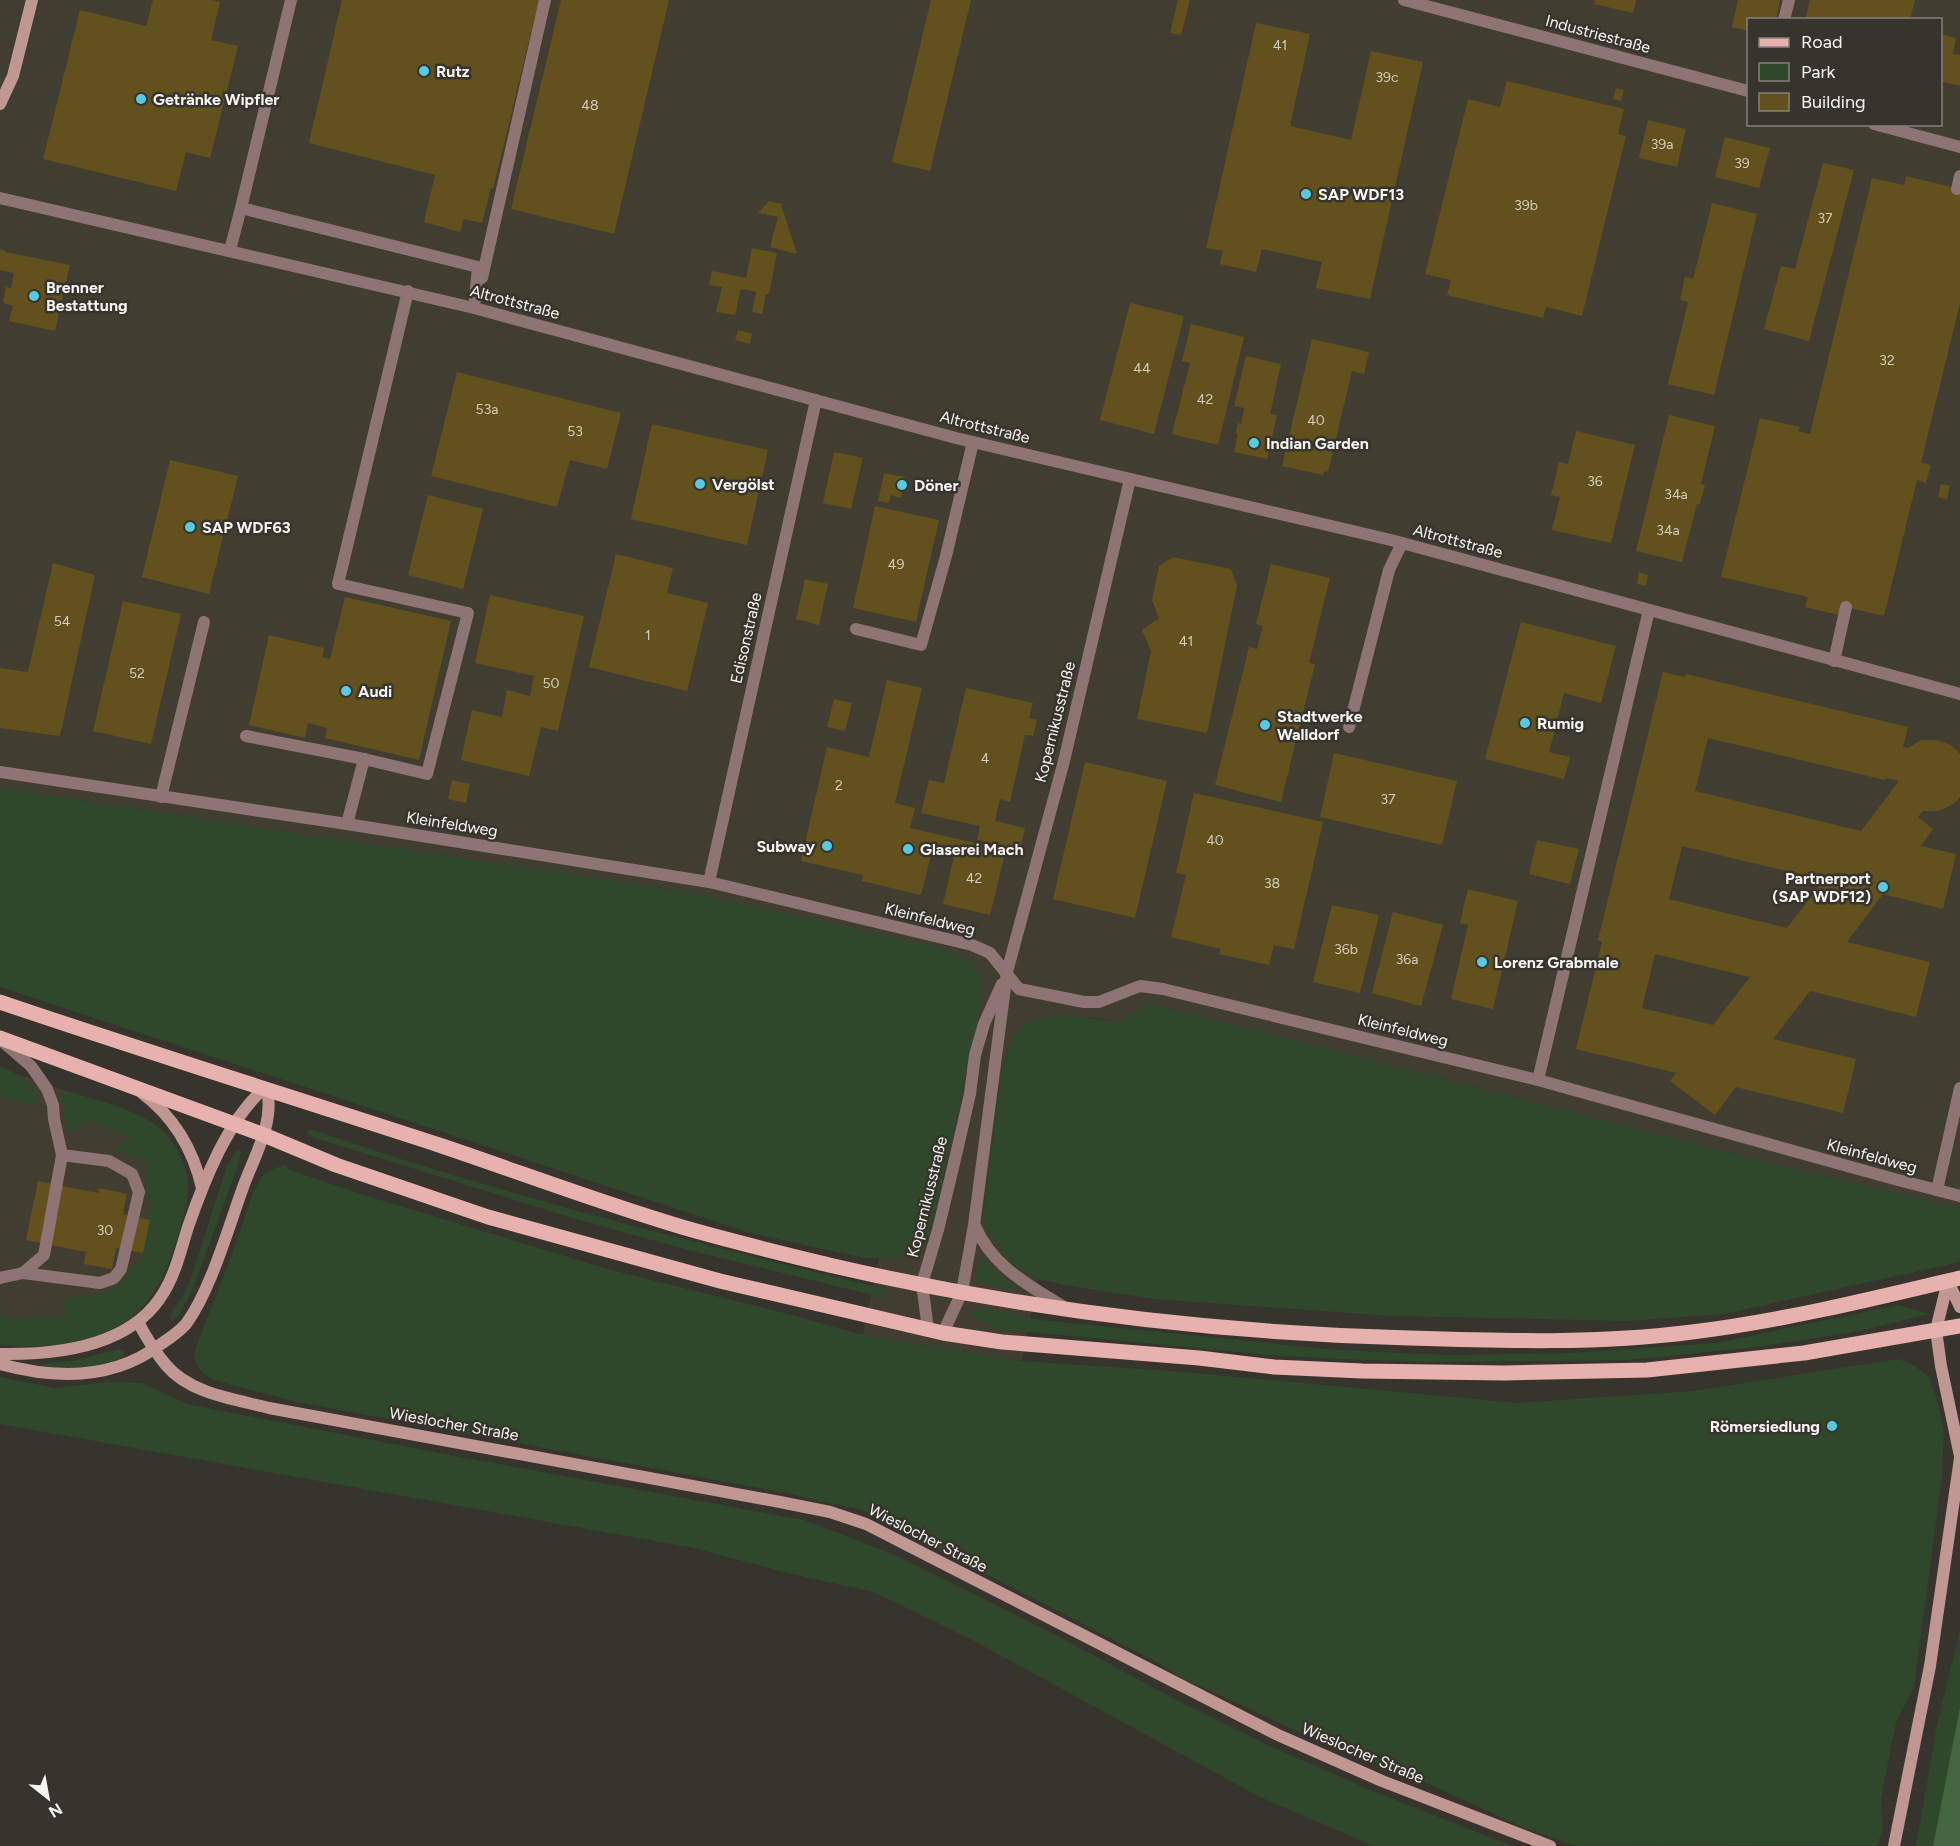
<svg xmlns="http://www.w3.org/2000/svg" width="1960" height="1846" font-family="Figtree,sans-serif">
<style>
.built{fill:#413d31;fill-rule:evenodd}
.green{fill:#2f472b}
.forest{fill:#44663e}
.building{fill:#63511d;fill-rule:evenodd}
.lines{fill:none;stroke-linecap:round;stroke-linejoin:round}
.lane{stroke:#8e7472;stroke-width:12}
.street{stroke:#8e7472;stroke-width:12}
.secondary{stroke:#c19794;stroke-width:12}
.primary{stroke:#e7b2ae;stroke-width:15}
.poi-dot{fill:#55cae0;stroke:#37342e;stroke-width:2}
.labels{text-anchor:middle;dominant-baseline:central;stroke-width:5;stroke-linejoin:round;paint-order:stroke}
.number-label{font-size:14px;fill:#d1ccbc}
.street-label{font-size:16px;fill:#f6f5f1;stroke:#37342e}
.poi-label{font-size:16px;font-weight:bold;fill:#f6f5f1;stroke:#37342e;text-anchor:start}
</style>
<rect width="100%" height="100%" fill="#37342e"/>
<g class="built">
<path d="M 0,0 L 1960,0 L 1960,1208 L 1802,1171 L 1148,1003 L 1119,1022 L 1091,1017 L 1009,1045 L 999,1088 L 983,1217 L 994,1242 L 1016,1267 L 1037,1279 L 1022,1361 L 863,1335 L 879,1258 L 897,1258 L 930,1229 L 943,1180 L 980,1012 L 694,893 L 0,788 ZM 1748,20 L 1940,20 L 1940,124 L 1748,124 Z"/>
<path d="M 0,1068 L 134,1114 L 155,1125 L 165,1134 L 181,1158 L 188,1180 L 188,1192 L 177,1238 L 168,1264 L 159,1285 L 140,1310 L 126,1321 L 111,1330 L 45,1345 L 20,1347 L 0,1344 Z"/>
</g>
<g class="green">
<path d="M 0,788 L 694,893 L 939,947 C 982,966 983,963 980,1012 L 942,1184 L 930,1229 L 917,1248 L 897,1258 L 864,1258 L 750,1233 L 0,987 Z"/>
<path d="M 1148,1003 L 1802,1171 L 1960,1208 L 1960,1262 L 1724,1314 L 1629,1321 L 1392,1316 L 1154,1299 L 1066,1285 L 1037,1279 L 1016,1267 L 994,1242 L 983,1217 L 999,1088 L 1009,1045 L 1016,1033 L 1027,1023 L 1036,1020 L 1066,1015 L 1119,1022 Z"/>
<path d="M 0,1066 C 17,1073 32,1083 39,1099 L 35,1104 L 0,1097 Z"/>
<path d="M 60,1089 C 91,1099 142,1109 165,1133 C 179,1148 189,1171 188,1191 C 188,1202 184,1212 182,1222 C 172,1258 159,1297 128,1320 C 92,1346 42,1349 0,1344 L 0,1302 L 3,1319 L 66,1315 L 64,1299 C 97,1294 120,1298 132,1263 L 140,1264 L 153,1200 L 145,1197 C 152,1158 147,1160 112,1148 L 131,1137 L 90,1121 L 72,1134 C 64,1123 64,1103 60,1089 Z"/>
<path d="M 310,1129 C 499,1194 692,1242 885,1289 L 885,1298 L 684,1249 L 569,1217 L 309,1136 L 307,1133 Z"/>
<path d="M 238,1149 L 241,1152 L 237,1168 L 193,1289 L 179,1316 L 171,1321 L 170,1315 L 182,1297 L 190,1281 L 227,1166 Z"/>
<path d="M 286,1165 L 287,1169 L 367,1196 L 611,1270 L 784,1313 L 863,1335 L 1022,1361 L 1172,1371 L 1518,1403 L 1693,1391 L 1898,1359 L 1912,1364 L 1928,1376 L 1936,1396 L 1944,1430 L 1942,1476 L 1914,1687 L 1896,1722 L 1881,1799 L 1883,1829 L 1877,1845 L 1575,1846 L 1520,1826 L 1431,1785 L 1301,1733 L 1178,1676 L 1166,1667 L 862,1510 L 775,1491 L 297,1402 L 214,1380 C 201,1373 196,1368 194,1353 L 232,1254 L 253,1193 L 263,1175 L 275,1168 Z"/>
<path d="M 981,1254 L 996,1273 L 1021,1290 L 976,1282 Z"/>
<path d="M 1898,1305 L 1929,1314 L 1860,1331 L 1757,1347 L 1627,1360 L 1430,1362 L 1337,1359 L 1269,1355 L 998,1329 L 979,1320 L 971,1313 L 983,1308 L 1040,1320 L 1338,1350 L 1449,1355 L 1570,1353 L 1716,1343 Z"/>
<path d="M 119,1349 L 124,1351 L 124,1356 C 101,1372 68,1369 41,1366 L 45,1363 L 73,1361 Z"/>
<path d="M 0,1377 L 55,1388 L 108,1382 L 142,1383 L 187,1404 L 444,1454 L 804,1520 L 895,1555 L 1056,1635 L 1184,1704 L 1270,1746 L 1370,1790 L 1512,1846 L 1374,1846 L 1258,1796 L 976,1642 L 874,1592 L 791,1574 L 694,1548 L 0,1424 Z"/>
<path d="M 1960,1631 L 1960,1707 L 1933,1846 L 1916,1846 L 1937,1724 Z"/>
</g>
<path class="forest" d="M 1960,1707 L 1960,1846 L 1933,1846 Z"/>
<g class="building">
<path d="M 153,0 L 212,0 L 220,2 L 211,40 L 238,46 L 210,158 L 186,152 L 176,191 L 43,159 L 80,10 L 146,26 Z"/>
<path d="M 342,0 L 539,0 L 493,189 L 491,188 L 482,223 L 464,219 L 460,232 L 424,222 L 435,175 L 309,143 Z"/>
<path d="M 561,0 L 669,0 L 614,234 L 511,209 Z"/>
<path d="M 931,0 L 971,0 L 930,171 L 892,162 Z"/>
<path d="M 1178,0 L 1190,0 L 1181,35 L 1170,33 Z"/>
<path d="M 1595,0 L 1636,0 L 1633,13 L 1594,4 Z"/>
<path d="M 1738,0 L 1780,0 L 1776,20 L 1748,20 L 1748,31 L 1732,27 Z"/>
<path d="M 1810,0 L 1915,0 L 1910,20 L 1897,17 L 1897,20 L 1805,20 Z"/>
<path d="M 1256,23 L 1310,34 L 1290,126 L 1351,140 L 1371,51 L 1423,62 L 1370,299 L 1316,288 L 1322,262 L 1262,249 L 1256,272 L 1220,264 L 1223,251 L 1206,248 Z"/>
<path d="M 1940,34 L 1956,38 L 1953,54 L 1960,55 L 1960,86 L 1940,81 Z"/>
<path d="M 1507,81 L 1624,109 L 1618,134 L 1626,136 L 1582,316 L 1546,307 L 1543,318 L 1447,295 L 1451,280 L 1425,274 L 1468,99 L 1500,107 Z"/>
<path d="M 1616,88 L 1624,90 L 1621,101 L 1613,99 Z"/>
<path d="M 1648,120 L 1686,129 L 1677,167 L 1639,158 Z"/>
<path d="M 1725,137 L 1770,148 L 1759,188 L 1715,177 Z"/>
<path d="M 1823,163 L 1854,170 L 1809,341 L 1764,329 L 1781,266 L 1795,269 Z"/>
<path d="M 1906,176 L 1960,189 L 1960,303 L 1921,463 L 1931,465 L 1926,483 L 1917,480 L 1884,616 L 1841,606 L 1839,615 L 1805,607 L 1808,597 L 1721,577 L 1760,418 L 1800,427 L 1798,431 L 1810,434 L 1872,178 L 1904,185 Z"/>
<path d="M 769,201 L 781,204 L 797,254 L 770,247 L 778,217 L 758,213 Z"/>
<path d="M 1712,203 L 1757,214 L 1714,395 L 1668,384 L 1688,302 L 1680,300 L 1685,277 L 1693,279 Z"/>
<path d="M 752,248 L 777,253 L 769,294 L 766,294 L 762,314 L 752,312 L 756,292 L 743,289 L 740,291 L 735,315 L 716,312 L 722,287 L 709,285 L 712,271 L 746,278 Z"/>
<path d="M 0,249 L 6,251 L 5,252 L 70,265 L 55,331 L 9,321 L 13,306 L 3,303 L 6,287 L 11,288 L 14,273 L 0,270 Z"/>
<path d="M 1130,303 L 1184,316 L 1154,434 L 1100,420 Z"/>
<path d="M 1191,324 L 1244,337 L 1218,445 L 1172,434 L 1190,363 L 1182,361 Z"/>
<path d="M 738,330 L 752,334 L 750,344 L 735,340 Z"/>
<path d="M 1312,339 L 1369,352 L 1364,374 L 1352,371 L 1328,472 L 1324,471 L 1323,475 L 1282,466 Z"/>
<path d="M 1246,356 L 1281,364 L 1270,414 L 1277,415 L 1267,459 L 1234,452 L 1238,433 L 1236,433 L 1238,423 L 1241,424 L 1244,408 L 1234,406 Z"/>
<path d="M 457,372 L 621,413 L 607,469 L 570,460 L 557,507 L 431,476 Z"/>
<path d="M 1669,415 L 1715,426 L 1701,484 L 1705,485 L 1700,504 L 1697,504 L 1682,562 L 1636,551 Z"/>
<path d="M 652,424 L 768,450 L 747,545 L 631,519 Z"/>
<path d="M 1576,431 L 1635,445 L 1611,543 L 1552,530 L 1560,497 L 1551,495 L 1559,462 L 1568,464 Z"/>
<path d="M 834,452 L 863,458 L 851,509 L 823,503 Z"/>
<path d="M 170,460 L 238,476 L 209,594 L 142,577 Z"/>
<path d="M 884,473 L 905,477 L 901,498 L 891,495 L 889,503 L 878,501 Z"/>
<path d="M 1941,484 L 1950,486 L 1947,499 L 1938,497 Z"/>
<path d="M 428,495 L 483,509 L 463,589 L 408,575 Z"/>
<path d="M 875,506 L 939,520 L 916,622 L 853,608 Z"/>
<path d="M 616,554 L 673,568 L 667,593 L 708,603 L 687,691 L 589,667 Z"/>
<path d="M 1173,557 L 1231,569 L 1237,586 L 1207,733 L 1137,719 L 1151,651 L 1142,630 L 1159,618 L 1152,600 L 1159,566 Z"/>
<path d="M 53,563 L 95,575 L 60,736 L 0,728 L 0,668 L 28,672 Z"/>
<path d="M 1271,564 L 1330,578 L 1309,663 L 1315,664 L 1281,802 L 1215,785 L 1249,647 L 1257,649 L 1263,626 L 1256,624 Z"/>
<path d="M 1639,572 L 1648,575 L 1646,586 L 1637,584 Z"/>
<path d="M 805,579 L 828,584 L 819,625 L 796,619 Z"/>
<path d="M 490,595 L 584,616 L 558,731 L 541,727 L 529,776 L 461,760 L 472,710 L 502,717 L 507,690 L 530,696 L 534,676 L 475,663 Z"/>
<path d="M 345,597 L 451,621 L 419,760 L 325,738 L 327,728 L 308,723 L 305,738 L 249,725 L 269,635 L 324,648 L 322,657 L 330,659 Z"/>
<path d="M 123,601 L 181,614 L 151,744 L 93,731 Z"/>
<path d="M 1521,622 L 1616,646 L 1601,703 L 1564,693 L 1549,752 L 1570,757 L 1564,779 L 1485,759 Z"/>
<path d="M 1663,672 L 1685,677 L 1686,674 L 1908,727 L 1903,747 L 1908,748 L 1921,740 L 1937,740 L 1951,745 L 1960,754 L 1960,797 L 1958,800 L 1952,805 L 1938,811 L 1923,811 L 1918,817 L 1933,829 L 1921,846 L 1956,854 L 1943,909 L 1883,894 L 1847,942 L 1930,962 L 1916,1017 L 1810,991 L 1773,1039 L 1856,1059 L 1843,1113 L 1736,1087 L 1715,1115 L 1670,1081 L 1676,1073 L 1576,1049 L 1602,942 L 1598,940 ZM 1708,738 L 1885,780 L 1885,778 L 1899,781 L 1861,831 L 1695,791 ZM 1682,846 L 1824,880 L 1787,928 L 1669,899 ZM 1655,954 L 1750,977 L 1713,1025 L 1642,1008 Z"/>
<path d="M 887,680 L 922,688 L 895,803 L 915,808 L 910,828 L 1006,850 L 990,915 L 943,904 L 955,852 L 933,847 L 921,895 L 862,881 L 863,875 L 801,861 L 827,747 L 869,757 Z"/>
<path d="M 966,688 L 1033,703 L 1029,718 L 1037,720 L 1033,736 L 1025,735 L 1010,802 L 1000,799 L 995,821 L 1025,828 L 1020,850 L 977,840 L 980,826 L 921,813 L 929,780 L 944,783 Z"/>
<path d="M 834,699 L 852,703 L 845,731 L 827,727 Z"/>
<path d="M 1334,753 L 1457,781 L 1442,845 L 1320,817 Z"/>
<path d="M 1085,762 L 1167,781 L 1135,918 L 1053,899 Z"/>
<path d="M 452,780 L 470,784 L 466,803 L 448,799 Z"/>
<path d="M 1194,793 L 1323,822 L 1294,949 L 1274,945 L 1269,965 L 1219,954 L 1221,949 L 1171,937 L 1186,875 L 1176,873 Z"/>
<path d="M 1537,840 L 1579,849 L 1570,884 L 1529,874 Z"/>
<path d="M 1468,889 L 1518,901 L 1493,1009 L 1451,999 L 1468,925 L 1460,923 Z"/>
<path d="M 1332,905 L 1379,915 L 1360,993 L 1313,982 Z"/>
<path d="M 1393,912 L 1443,925 L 1421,1006 L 1372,993 Z"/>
<path d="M 38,1181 L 98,1193 L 99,1188 L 127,1194 L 123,1214 L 150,1220 L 143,1253 L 116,1248 L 112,1269 L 84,1264 L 86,1252 L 26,1240 Z"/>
</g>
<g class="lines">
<g class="lane">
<path d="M 1784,20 L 1789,0"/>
<path d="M 1957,189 L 1960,176"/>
<path d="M 241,208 L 291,0"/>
<path d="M 230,250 L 241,208 L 478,267 L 474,308"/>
<path d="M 482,278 L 545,0"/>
<path d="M 856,629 L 921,645 L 946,556 L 973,442"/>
<path d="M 1834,661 L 1846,607"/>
<path d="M 1349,727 L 1389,570 L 1402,543"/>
<path d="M 246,736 L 364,759"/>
<path d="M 161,797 L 204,622"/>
<path d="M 347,824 L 364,759 L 427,774 L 468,613 L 338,584 L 408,291"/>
<path d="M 1538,1080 L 1649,610"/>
<path d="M 1937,1190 L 1960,1088"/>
<path d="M 23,1273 L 100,1283 L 114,1278 L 121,1269 L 139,1192 L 132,1174 L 109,1161 L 62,1155"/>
<path d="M 0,1278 L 23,1273 L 44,1255 L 62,1155 L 54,1119 L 53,1105 L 47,1089 L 31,1066 L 3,1042"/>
</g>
<g class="street">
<path d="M 1404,0 L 1748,91"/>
<path d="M 1874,124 L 1960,147"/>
<path d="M 0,198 L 474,308 L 956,438 L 1391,540 L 1960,694"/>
<path d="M 0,772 L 347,824 L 709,882 L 972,945 L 990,953 L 1019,989 L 1084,1002 L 1099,1002 L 1140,986 L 1163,989 L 1538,1080 L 1898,1180 L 1960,1196"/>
<path d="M 709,882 L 816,400"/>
<path d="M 975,1226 C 992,1266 1028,1285 1064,1307"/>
<path d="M 928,1329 L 922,1284 L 938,1230 L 956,1155 L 970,1094 L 975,1055 L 984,1024 L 1002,984"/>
<path d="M 943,1333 L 962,1292 L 974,1225 L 1007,972 L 1064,761 L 1130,479"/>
</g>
<g class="secondary">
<path d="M 0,104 L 13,76 L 32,0"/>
<path d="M 142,1093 C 174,1117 193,1149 202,1188"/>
<path d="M 1948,1281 L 1936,1330 L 1941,1366 L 1960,1456"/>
<path d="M 1948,1281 L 1960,1307"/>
<path d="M 138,1322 C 146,1337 155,1352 166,1365 C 190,1394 235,1399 269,1408 L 780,1502 L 830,1512 L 866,1524 L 1278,1735 L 1382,1781 L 1550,1846"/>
<path d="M 0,1354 C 57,1355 132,1347 164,1292 C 176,1272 181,1249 188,1227 C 197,1201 207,1175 219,1151 C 232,1126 244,1107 264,1088"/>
<path d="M 0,1364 C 55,1379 114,1380 161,1344 C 170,1338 179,1332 186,1324 C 210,1291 227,1232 241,1193 C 252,1159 275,1126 267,1089"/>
<path d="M 1894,1846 L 1930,1666 L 1960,1458"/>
</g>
<g class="primary">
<path d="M 0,1002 C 147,1052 295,1098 442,1146 C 522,1173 601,1203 682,1227 C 730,1241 780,1253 829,1265 C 1019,1309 1215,1333 1410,1338 C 1503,1341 1600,1344 1692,1332 C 1782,1321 1872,1299 1960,1278"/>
<path d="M 0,1038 L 264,1135 L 336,1165 L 488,1217 L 720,1281 L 943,1333 L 1002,1342 L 1199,1358 L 1274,1367 L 1362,1371 L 1504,1373 L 1647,1370 L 1804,1353 L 1960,1326"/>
</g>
</g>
<g class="poi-dot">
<circle cx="424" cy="71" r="6"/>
<circle cx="141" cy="99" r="6"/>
<circle cx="1306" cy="194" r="6"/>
<circle cx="34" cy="296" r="6"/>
<circle cx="1254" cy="443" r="6"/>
<circle cx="700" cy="484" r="6"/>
<circle cx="902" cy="485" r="6"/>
<circle cx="190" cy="527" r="6"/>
<circle cx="346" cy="691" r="6"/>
<circle cx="1525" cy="723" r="6"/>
<circle cx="1265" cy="725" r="6"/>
<circle cx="827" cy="846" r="6"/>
<circle cx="908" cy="849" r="6"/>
<circle cx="1883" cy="887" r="6"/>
<circle cx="1482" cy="962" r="6"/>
<circle cx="1832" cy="1426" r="6"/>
</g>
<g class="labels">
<g class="number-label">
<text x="1280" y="45">41</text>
<text x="1387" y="77">39c</text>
<text x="590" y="105">48</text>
<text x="1662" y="144">39a</text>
<text x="1742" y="163">39</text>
<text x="1526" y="205">39b</text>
<text x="1825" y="218">37</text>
<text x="1887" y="360">32</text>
<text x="1142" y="368">44</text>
<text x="1205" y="399">42</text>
<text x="487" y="409">53a</text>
<text x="1316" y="420">40</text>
<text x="575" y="431">53</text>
<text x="1595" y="481">36</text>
<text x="1676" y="494">34a</text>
<text x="1668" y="530">34a</text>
<text x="896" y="564">49</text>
<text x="62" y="621">54</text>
<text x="648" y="635">1</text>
<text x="1186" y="641">41</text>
<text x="137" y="673">52</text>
<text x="551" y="683">50</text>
<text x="985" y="758">4</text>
<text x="839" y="785">2</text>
<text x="1388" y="799">37</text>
<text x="1215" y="840">40</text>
<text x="974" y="878">42</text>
<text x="1272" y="883">38</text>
<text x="1346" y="949">36b</text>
<text x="1407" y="959">36a</text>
<text x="105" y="1230">30</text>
</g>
<g class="street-label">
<text transform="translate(1598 34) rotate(15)">Industriestraße</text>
<text transform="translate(515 302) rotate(15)">Altrottstraße</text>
<text transform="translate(985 427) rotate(14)">Altrottstraße</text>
<text transform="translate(1458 541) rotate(15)">Altrottstraße</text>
<text transform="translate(746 638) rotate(-77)">Edisonstraße</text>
<text transform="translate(1055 722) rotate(-76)">Kopernikusstraße</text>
<text transform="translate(452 824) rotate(9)">Kleinfeldweg</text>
<text transform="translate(930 919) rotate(14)">Kleinfeldweg</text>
<text transform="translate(1403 1030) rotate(14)">Kleinfeldweg</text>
<text transform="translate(1872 1156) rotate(15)">Kleinfeldweg</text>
<text transform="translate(927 1197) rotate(-76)">Kopernikusstraße</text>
<text transform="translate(454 1424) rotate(10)">Wieslocher Straße</text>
<text transform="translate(928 1538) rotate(27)">Wieslocher Straße</text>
<text transform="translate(1363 1753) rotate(23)">Wieslocher Straße</text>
</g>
<g class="poi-label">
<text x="436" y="71">Rutz</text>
<text x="153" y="99">Getränke Wipfler</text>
<text x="1318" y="194">SAP WDF13</text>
<text x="46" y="287">Brenner<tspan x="46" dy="18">Bestattung</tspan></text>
<text x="1266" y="443">Indian Garden</text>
<text x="712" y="484">Vergölst</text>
<text x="914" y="485">Döner</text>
<text x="202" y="527">SAP WDF63</text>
<text x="358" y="691">Audi</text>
<text x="1277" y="716">Stadtwerke<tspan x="1277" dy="18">Walldorf</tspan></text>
<text x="1537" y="723">Rumig</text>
<text x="815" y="846" text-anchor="end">Subway</text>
<text x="920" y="849">Glaserei Mach</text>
<text x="1871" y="878" text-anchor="end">Partnerport<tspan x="1871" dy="18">(SAP WDF12)</tspan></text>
<text x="1494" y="962">Lorenz Grabmale</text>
<text x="1820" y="1426" text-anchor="end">Römersiedlung</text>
</g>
</g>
<rect x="1747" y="18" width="195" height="108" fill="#37342e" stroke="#83817c" stroke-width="1.5"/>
<rect x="1759" y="38" width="30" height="9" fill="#e7b2ae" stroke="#83817c" stroke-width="1.5"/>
<text x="1801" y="48" font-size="18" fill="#f6f5f1">Road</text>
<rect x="1759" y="63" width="30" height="18" fill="#2f472b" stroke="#83817c" stroke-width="1.5"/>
<text x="1801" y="78" font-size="18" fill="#f6f5f1">Park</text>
<rect x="1759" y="93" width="30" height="18" fill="#63511d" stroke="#83817c" stroke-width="1.5"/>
<text x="1801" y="108" font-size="18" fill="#f6f5f1">Building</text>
<g transform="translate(48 1798) rotate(149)" stroke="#37342e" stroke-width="4.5" paint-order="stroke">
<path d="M0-4.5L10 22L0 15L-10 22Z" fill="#f6f5f1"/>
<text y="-9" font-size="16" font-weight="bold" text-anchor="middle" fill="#f6f5f1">N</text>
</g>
</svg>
